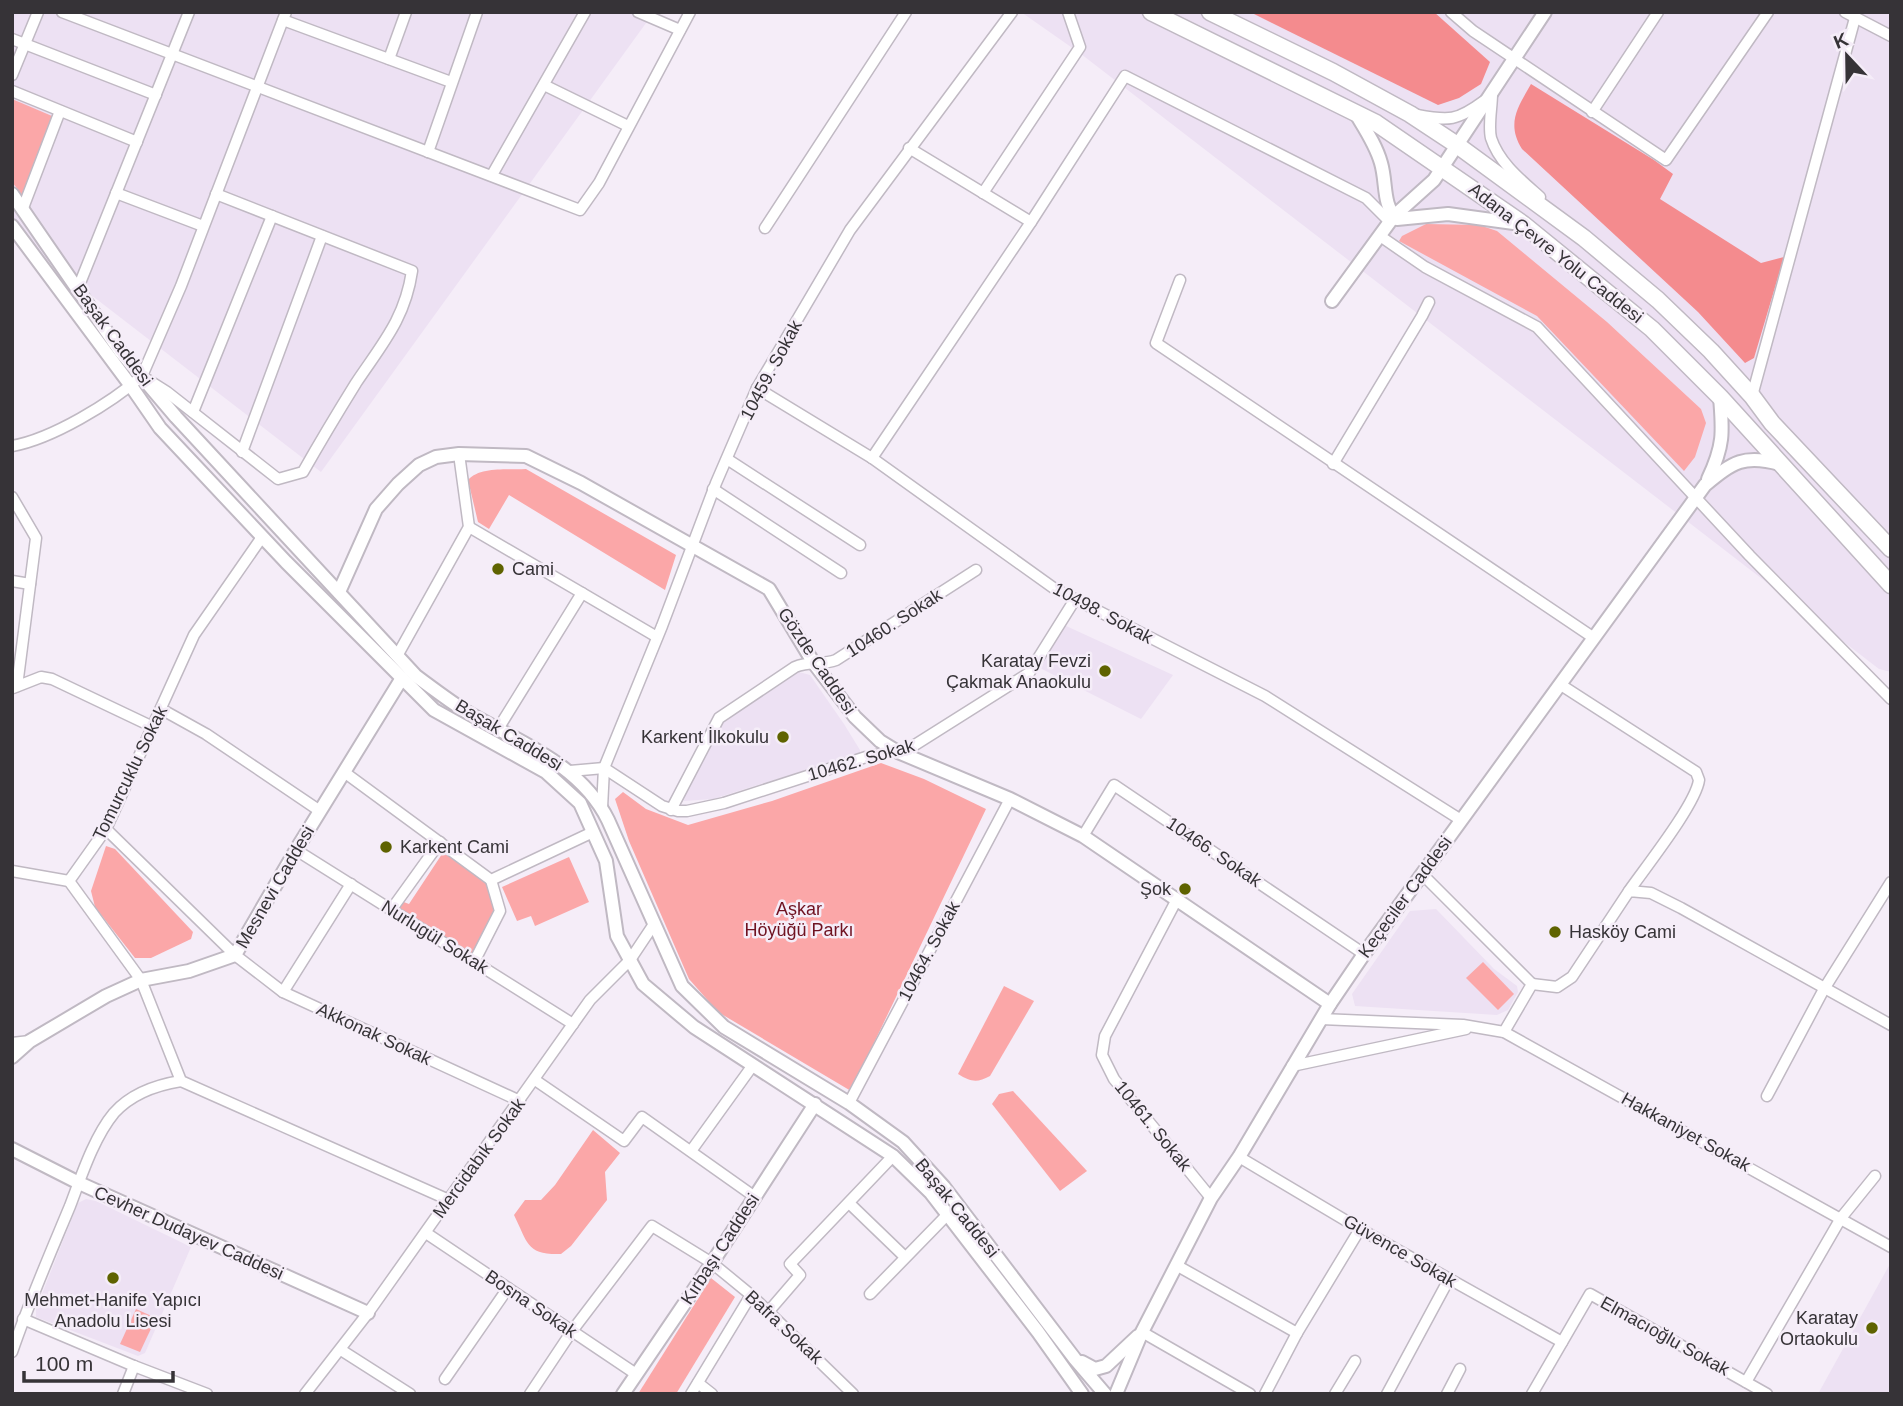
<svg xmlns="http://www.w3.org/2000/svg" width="1903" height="1406" font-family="Arial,sans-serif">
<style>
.built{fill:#ede1f3}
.green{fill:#fba7a8}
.forest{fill:#f48b8e}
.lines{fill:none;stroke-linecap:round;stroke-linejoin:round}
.minor-casing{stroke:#c0b9c3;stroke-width:13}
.tertiary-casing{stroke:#c0b9c3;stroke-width:16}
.trunk-casing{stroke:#c0b9c3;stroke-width:19}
.minor{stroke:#fff;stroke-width:10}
.tertiary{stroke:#fff;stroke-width:12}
.trunk{stroke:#fff;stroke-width:16}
.poi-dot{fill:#5f6300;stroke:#f5edf8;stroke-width:2.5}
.labels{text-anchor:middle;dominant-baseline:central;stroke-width:5;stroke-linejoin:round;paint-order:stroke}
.street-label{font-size:18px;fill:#363337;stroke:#f5edf8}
.poi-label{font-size:18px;fill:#363337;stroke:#f5edf8;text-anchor:end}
.park-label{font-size:18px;fill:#6f1221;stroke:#f5edf8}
</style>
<rect width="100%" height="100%" fill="#f5edf8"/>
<g class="built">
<path d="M 12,12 L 654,12 L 321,472 L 12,234 Z"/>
<path d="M 1021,12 L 1891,12 L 1891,672 L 1879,669 L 1081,54 Z"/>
<path d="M 1064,625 L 1173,675 L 1141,719 L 1038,667 Z"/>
<path d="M 799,672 L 810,675 L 844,724 L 860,750 L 860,753 L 713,799 L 684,801 L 685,793 L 722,723 Z"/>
<path d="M 1436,909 L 1494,969 L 1517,986 L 1518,992 L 1508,1010 L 1497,1015 L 1355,1006 L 1352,994 L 1410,911 Z"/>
<path d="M 86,1199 L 96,1201 L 191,1247 L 145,1353 L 138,1356 L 36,1317 L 36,1309 L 76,1208 L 78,1203 Z"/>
<path d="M 1891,1262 L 1891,1394 L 1818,1394 Z"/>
</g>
<g class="green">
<path d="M 12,99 L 52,116 L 22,195 L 12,182 Z"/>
<path d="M 1426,224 L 1479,225 L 1497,231 L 1607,322 L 1701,409 L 1706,423 L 1695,457 L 1684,471 L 1537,316 L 1399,241 L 1402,236 Z"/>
<path d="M 526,469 L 676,555 L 665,590 L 509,495 L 489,529 L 478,522 L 468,480 C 480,466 508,470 526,469 Z"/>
<path d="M 881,763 L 924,779 L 986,809 L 851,1091 L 718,1012 L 689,979 L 629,841 L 615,799 L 623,792 L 646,809 L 688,825 L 772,801 Z"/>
<path d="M 106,846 L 115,849 L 193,932 L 191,939 L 151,958 L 135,958 L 95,907 L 91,891 Z"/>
<path d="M 444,851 L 487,882 L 497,910 L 472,956 L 397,909 L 401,901 L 409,904 Z"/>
<path d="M 569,857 L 589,902 L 535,926 L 531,916 L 517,921 L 502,887 Z"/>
<path d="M 1483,962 L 1514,994 L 1498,1010 L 1466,978 Z"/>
<path d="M 1004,986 L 1034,1001 L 990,1076 C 977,1083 971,1082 958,1074 Z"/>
<path d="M 1013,1091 L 1087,1171 L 1060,1191 L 992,1104 L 999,1094 Z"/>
<path d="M 593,1130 L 620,1153 L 605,1172 L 607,1200 L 571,1246 L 561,1254 C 526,1255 528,1243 514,1215 L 525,1200 L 541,1200 L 555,1185 Z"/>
<path d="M 711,1278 L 735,1297 L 676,1394 L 638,1394 Z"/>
<path d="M 136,1309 L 156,1318 L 140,1352 L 120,1344 Z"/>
</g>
<g class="forest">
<path d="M 1250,12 L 1434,12 L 1490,62 L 1481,84 L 1459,98 L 1438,105 Z"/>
<path d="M 1531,84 L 1654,160 L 1673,174 L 1660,199 L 1761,263 L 1784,257 L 1754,358 L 1745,363 L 1698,312 L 1522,149 C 1506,123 1518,107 1531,84 Z"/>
</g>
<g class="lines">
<g class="minor-casing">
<g id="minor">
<path d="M 62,12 L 580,210 L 599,183 L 690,12"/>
<path d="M 638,12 L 680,30"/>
<path d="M 1451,12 L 1473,31 L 1666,160 L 1768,12"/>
<path d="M 1845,12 L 1891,36"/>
<path d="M 283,20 L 451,82"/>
<path d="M 12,39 L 156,95"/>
<path d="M 389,59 L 406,12"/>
<path d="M 12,75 L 38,12"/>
<path d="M 544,85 L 628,126"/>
<path d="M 12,91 L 137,142"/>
<path d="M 1492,94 C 1492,107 1488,126 1491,138 C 1499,163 1522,181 1540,197"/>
<path d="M 1592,112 L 1658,12"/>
<path d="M 1417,115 C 1449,121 1457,121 1484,101"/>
<path d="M 909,148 L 1031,222"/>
<path d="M 428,152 L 477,12"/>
<path d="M 492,175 L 585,12"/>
<path d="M 116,193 L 203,226"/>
<path d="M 983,193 L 1080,47 L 1068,12"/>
<path d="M 23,208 L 60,111"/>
<path d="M 765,228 L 906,12"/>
<path d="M 1380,236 L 1425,267 L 1537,327 L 1750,556 L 1891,699"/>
<path d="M 1180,280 L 1156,343 L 1594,638"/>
<path d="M 78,288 L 189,12"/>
<path d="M 148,380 L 167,392 L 278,479 L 303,472 C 320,442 338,412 356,383 C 382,344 405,319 412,271 L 216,194"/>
<path d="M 757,388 L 872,458 L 1055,589 L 1265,696 L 1461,820"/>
<path d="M 1752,396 L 1855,18"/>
<path d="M 193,412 L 272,216"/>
<path d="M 12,446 C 52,439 111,403 142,376 L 181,286 L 286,12"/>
<path d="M 242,452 L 322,236"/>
<path d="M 872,458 L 1031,222 L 1125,76 L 1366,198 L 1390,222"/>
<path d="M 727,459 L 860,545"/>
<path d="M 1333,464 L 1422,316 L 1429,302"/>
<path d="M 713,489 L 841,573"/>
<path d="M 12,497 L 36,538 L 17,686"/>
<path d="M 469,527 L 582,593 L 498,729"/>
<path d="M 262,537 L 194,635 L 106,829 L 69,881 L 141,980 L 181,1081 L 449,1200"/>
<path d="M 12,581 L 30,584"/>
<path d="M 582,593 L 657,637"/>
<path d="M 397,656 L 469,527 L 459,454"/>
<path d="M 1561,685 L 1696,772 L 1699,780 C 1696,804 1645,868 1629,891"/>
<path d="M 13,688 L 41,677 L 52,679 L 153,727"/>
<path d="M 161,709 L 206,734 L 320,811"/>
<path d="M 604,768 L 662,806 L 678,811 L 687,811 L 724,803 L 866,757 L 910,748 L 1029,673 L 1074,601"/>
<path d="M 570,771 L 604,768"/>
<path d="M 344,772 L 491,880 L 593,832"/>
<path d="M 602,808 L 604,768 L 662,626 L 716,483 L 757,388 L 850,230 L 1012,12"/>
<path d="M 671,810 L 719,718 L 795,667 C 809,661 823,665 836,660 L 976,570"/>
<path d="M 106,829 L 235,955 L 283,992 L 520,1101"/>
<path d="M 1083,836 L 1114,785 L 1364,954"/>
<path d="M 296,850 L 573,1024"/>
<path d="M 12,871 L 69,881"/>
<path d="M 1423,875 L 1532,984 L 1504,1032"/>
<path d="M 1176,901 L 1105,1036 L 1102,1055 L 1114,1079 L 1211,1198"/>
<path d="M 391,910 L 440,842"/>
<path d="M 474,962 L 500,911 L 491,880"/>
<path d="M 1532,984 L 1557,987 L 1572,977 L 1629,891 L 1651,893 L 1681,908 L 1891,1025"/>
<path d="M 283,992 L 351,884"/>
<path d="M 1321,1019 L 1463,1025 L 1504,1032 L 1891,1247"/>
<path d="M 12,1043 L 30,1041"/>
<path d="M 1292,1066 L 1466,1029"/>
<path d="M 535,1080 L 624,1141 L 642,1117 L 755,1197"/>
<path d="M 1767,1096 L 1824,989 L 1891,882"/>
<path d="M 849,1103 L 1010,799"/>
<path d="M 691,1151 L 753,1065"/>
<path d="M 1239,1157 L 1360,1229 L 1562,1342"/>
<path d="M 849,1203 L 905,1257"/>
<path d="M 426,1233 L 636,1374"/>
<path d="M 1176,1265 L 1297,1333"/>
<path d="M 870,1294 L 947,1215"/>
<path d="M 769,1311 L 800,1275 L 790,1264 L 893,1156"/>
<path d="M 23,1319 L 134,1366 L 207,1394"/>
<path d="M 1142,1332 L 1250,1394"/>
<path d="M 341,1350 L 410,1394"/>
<path d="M 12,1352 C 29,1302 50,1254 70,1206 C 81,1177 94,1137 114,1113 C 131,1094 156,1085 181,1081"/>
<path d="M 445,1379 L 508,1288"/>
<path d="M 1746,1382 L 1841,1218 L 1875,1176"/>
<path d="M 698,1383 L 712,1394"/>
<path d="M 123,1394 L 134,1366"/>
<path d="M 305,1394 L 368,1313 L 590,1000 L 630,960 L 654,924"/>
<path d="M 530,1394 L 572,1331 L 652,1226 L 712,1263 L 751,1295 L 853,1394"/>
<path d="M 691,1394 L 751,1295"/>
<path d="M 1265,1394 L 1297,1333 L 1360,1229"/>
<path d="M 1335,1394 L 1355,1361"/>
<path d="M 1387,1394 L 1449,1279"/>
<path d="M 1447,1394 L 1460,1369"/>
<path d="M 1532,1394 L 1590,1294 L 1767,1394"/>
</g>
</g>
<g class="tertiary-casing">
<g id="tertiary">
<path d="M 1356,114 C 1365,129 1376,145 1381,163 C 1387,183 1382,205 1397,219 L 1448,214 L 1521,224"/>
<path d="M 12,194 L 120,351 L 176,417 L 416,676 C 432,688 448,700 465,711 C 516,741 580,763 608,820 L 682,986 L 724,1027 L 849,1103 L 903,1142 L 944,1187 L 1075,1359 L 1105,1394"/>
<path d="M 12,226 L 131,386 L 160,428 L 286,562 L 434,710 L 546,772 L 580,803 L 606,861 L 617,936 L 643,984 L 694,1027 L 893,1156 L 931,1193 L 1038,1332 L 1082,1394"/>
<path d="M 1332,301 L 1394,216 L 1434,180 L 1545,12"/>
<path d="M 1708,479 C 1724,446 1723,432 1720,397"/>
<path d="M 339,592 L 376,509 L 398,484 L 419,465 L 436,457 L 459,454 L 526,456 L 581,483 L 769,589 L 813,662 L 855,717 L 880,741 L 898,752 L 1010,799 L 1083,836 L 1330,1004"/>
<path d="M 12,1057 L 30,1041 L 106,996 L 141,980 L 189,971 L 235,955 L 296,850 L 402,678"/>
<path d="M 12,1149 L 79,1183 L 368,1313"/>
<path d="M 1082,1362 L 1095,1369 L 1106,1366 L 1138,1336"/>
<path d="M 623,1394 L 712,1263 L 815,1104"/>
<path d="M 1116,1394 L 1142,1332 L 1211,1198 L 1239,1157 L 1330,1004 L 1364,954 L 1705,485 C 1733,462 1744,454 1780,464"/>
</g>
</g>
<g class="trunk-casing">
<g id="trunk">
<path d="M 1151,12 L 1376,123 L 1523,224 L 1652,329 L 1720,397 L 1891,585"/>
<path d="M 1210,12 L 1333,72 L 1410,114 L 1457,145 L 1584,238 L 1658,300 L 1711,351 L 1752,396 L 1772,423 L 1891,549"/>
</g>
</g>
<use href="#minor" class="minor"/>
<use href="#tertiary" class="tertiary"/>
<use href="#trunk" class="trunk"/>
</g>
<g class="poi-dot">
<circle cx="498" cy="569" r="7"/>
<circle cx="1105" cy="671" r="7"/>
<circle cx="783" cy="737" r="7"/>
<circle cx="386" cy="847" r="7"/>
<circle cx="1185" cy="889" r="7"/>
<circle cx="1555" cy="932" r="7"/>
<circle cx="113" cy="1278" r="7"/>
<circle cx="1872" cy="1328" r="7"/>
</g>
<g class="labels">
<g class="street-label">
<text transform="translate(1556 253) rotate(38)">Adana Çevre Yolu Caddesi</text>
<text transform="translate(113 335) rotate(54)">Başak Caddesi</text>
<text transform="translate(771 370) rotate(-62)">10459. Sokak</text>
<text transform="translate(1103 613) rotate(28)">10498. Sokak</text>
<text transform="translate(894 623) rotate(-33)">10460. Sokak</text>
<text transform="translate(817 661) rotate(56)">Gözde Caddesi</text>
<text transform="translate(509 735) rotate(31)">Başak Caddesi</text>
<text transform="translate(861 760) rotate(-16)">10462. Sokak</text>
<text transform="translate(130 773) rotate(-64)">Tomurcuklu Sokak</text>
<text transform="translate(1214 852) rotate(34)">10466. Sokak</text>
<text transform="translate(275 887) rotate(-60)">Mesnevi Caddesi</text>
<text transform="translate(1405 897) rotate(-54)">Keçeciler Caddesi</text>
<text transform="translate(435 937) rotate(32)">Nurlugül Sokak</text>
<text transform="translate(929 951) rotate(-62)">10464. Sokak</text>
<text transform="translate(374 1034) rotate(25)">Akkonak Sokak</text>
<text transform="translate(1153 1126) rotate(51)">10461. Sokak</text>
<text transform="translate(1686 1132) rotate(29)">Hakkaniyet Sokak</text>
<text transform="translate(479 1158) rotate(-54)">Mercidabık Sokak</text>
<text transform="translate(957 1208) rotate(51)">Başak Caddesi</text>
<text transform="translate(189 1233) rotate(24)">Cevher Dudayev Caddesi</text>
<text transform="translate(720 1249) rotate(-57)">Kırbaşı Caddesi</text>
<text transform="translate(1400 1251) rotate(30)">Güvence Sokak</text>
<text transform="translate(531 1304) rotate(34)">Bosna Sokak</text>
<text transform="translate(784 1327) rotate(43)">Bafra Sokak</text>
<text transform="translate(1665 1336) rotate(29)">Elmacıoğlu Sokak</text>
</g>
<g class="poi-label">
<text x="512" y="569" text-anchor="start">Cami</text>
<text x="1091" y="661">Karatay Fevzi<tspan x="1091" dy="21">Çakmak Anaokulu</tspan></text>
<text x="769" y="737">Karkent İlkokulu</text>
<text x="400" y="847" text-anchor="start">Karkent Cami</text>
<text x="1171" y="889">Şok</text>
<text x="1569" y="932" text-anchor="start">Hasköy Cami</text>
<text x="113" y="1300" text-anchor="middle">Mehmet-Hanife Yapıcı<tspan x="113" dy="21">Anadolu Lisesi</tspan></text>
<text x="1858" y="1318">Karatay<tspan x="1858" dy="21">Ortaokulu</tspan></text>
</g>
<g class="park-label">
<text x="799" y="909">Aşkar<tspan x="799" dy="21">Höyüğü Parkı</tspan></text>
</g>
</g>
<rect width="1903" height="1406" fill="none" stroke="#363337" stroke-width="28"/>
<g transform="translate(1847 56) rotate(338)" stroke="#f5edf8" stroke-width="5" paint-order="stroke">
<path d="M0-5L12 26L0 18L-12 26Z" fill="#363337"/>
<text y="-10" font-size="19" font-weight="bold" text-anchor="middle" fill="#363337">K</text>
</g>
<path d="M24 1371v10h149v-10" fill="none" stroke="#363337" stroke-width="3.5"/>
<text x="35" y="1371" font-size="21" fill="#363337" stroke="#f5edf8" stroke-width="5" paint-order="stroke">100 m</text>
</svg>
